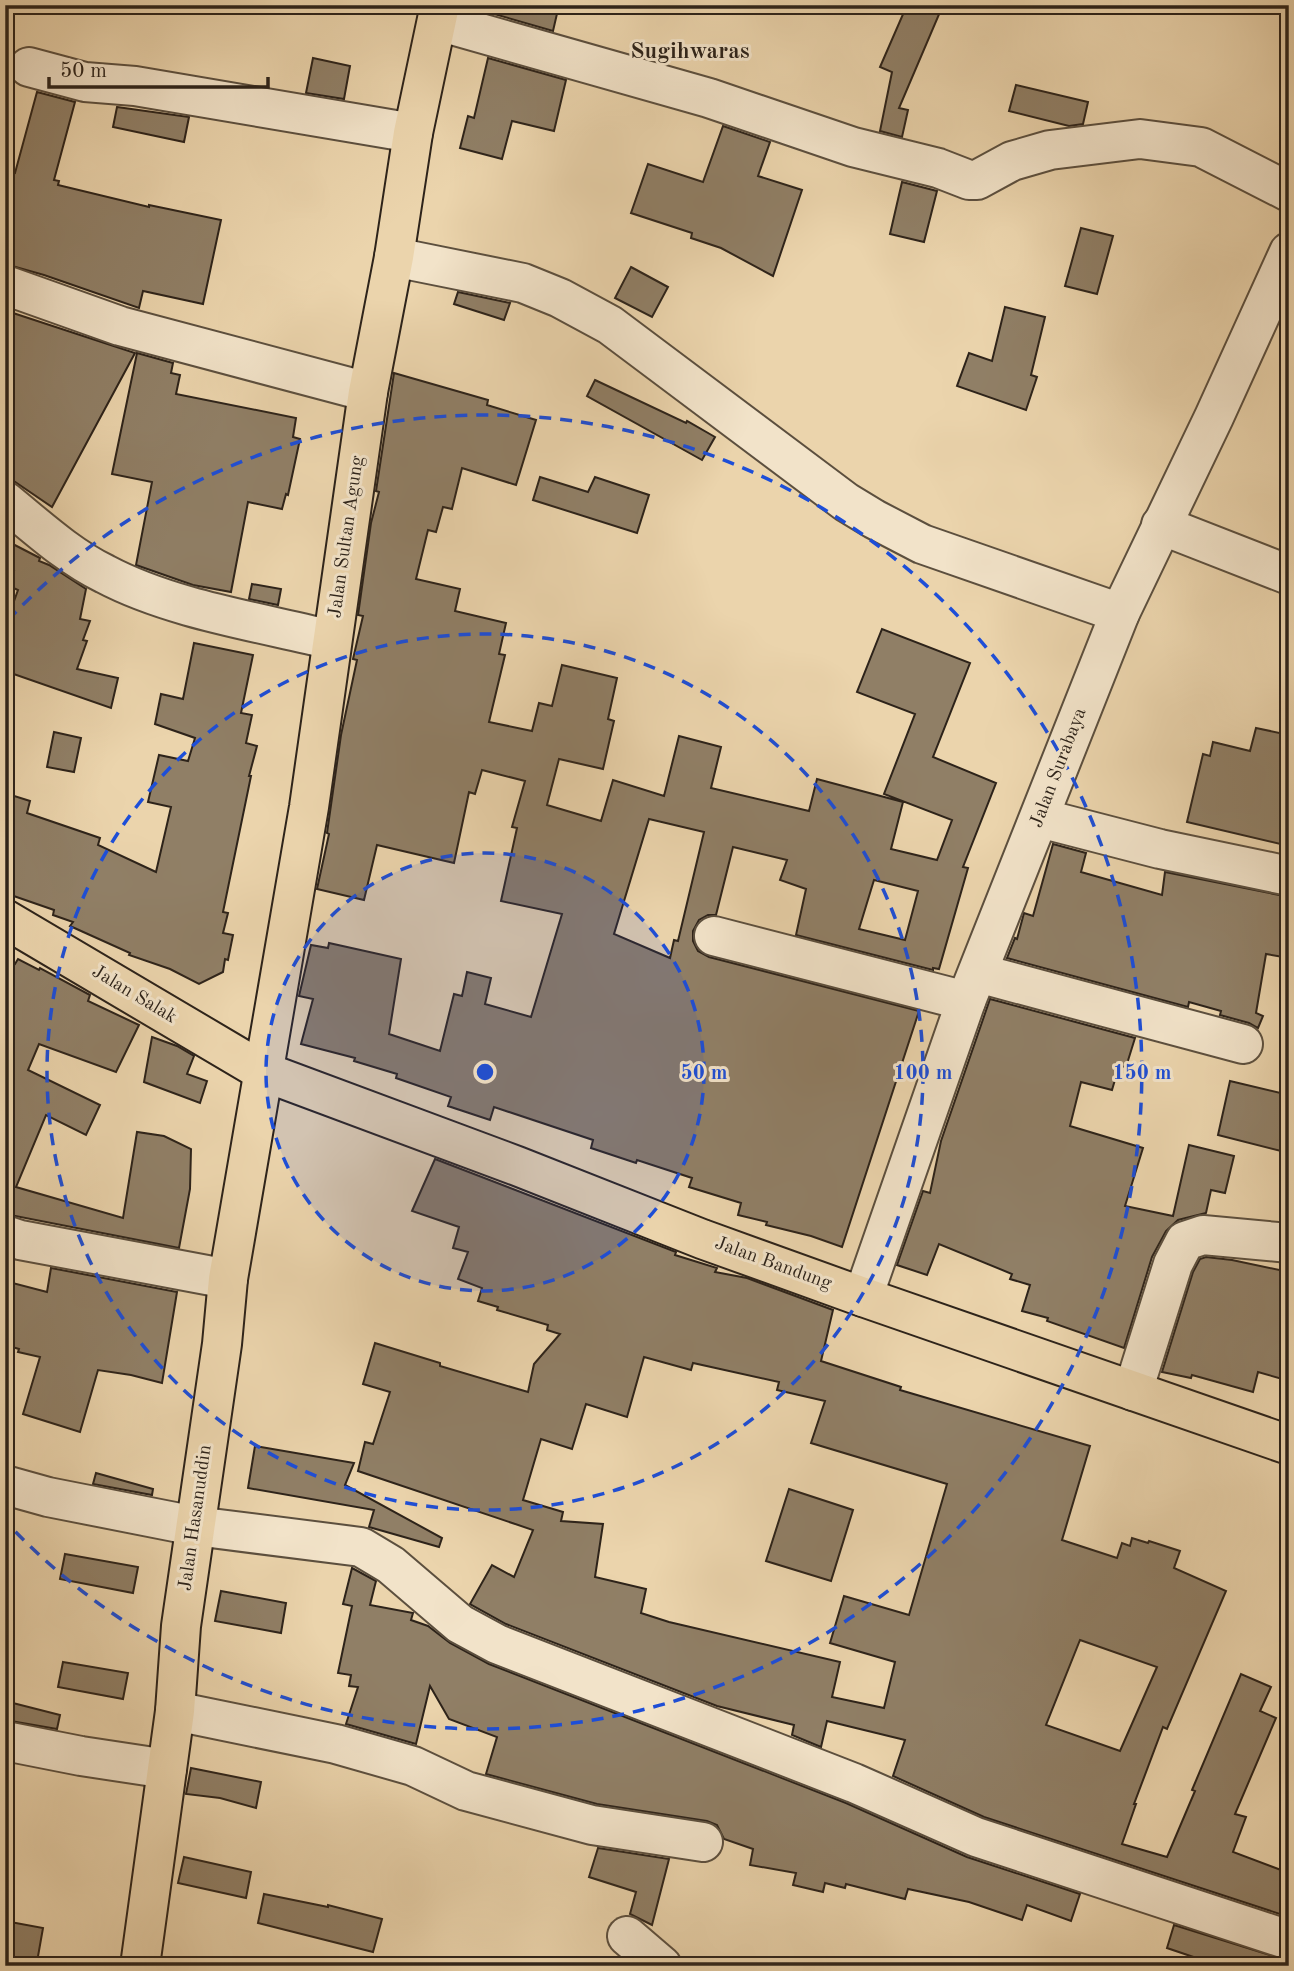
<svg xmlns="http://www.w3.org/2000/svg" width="1294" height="1971" font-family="'Old Standard TT',serif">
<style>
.building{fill:#907f66;stroke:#2d231a;stroke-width:2;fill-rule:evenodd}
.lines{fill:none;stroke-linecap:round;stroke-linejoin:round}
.minor-casing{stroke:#5c4f3e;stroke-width:42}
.major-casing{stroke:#2d231a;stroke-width:42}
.minor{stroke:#f2e3c9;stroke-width:38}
.major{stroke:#ebd4ac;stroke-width:38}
.ring{fill:none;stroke:#1d4ed8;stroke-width:3.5;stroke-dasharray:12 9}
.labels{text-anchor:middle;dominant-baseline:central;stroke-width:6;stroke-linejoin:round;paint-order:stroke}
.street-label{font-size:19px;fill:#2d231a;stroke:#f2e3c9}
.quarter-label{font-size:23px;font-weight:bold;fill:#2d231a;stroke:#f2e3c9}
.centre{fill:#1d4ed8;stroke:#f2e3c9;stroke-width:3.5}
.ring-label{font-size:21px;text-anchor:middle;font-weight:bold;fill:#1d4ed8;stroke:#f2e3c9;stroke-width:6;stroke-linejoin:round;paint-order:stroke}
</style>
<rect width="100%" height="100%" fill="#ebd4ac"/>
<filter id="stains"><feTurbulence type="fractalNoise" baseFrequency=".00286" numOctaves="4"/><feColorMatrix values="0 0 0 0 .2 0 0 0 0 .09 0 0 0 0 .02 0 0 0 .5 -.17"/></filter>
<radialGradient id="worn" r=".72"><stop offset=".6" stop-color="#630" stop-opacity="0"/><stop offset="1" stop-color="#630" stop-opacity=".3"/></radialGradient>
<g class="building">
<path d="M 463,5 L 559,5 L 553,31 Z"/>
<path d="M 907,5 L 943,5 L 899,108 L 908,110 L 902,137 L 880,131 L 892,72 L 880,67 Z"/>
<path d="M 313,58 L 350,66 L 344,99 L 306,93 Z"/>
<path d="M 488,58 L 566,80 L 554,131 L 512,121 L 502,159 L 460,148 L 468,116 L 474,118 Z"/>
<path d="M 1016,85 L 1088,102 L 1083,124 L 1069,126 L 1009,111 Z"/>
<path d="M 37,92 L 75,102 L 54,180 L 59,181 L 58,185 L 149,207 L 149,205 L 221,220 L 203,304 L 143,291 L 139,308 L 44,275 L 5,264 L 5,169 L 15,173 Z"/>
<path d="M 117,107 L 189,117 L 184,142 L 113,127 Z"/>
<path d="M 723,126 L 770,142 L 758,176 L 802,190 L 773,276 L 721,248 L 691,238 L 692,233 L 631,213 L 648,164 L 703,182 Z"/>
<path d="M 902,182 L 937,191 L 924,242 L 890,234 Z"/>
<path d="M 1081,228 L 1113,236 L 1097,294 L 1065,286 Z"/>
<path d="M 631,267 L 668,287 L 652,317 L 615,298 Z"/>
<path d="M 458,292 L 510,303 L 504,320 L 454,304 Z"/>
<path d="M 1005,307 L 1045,317 L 1031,375 L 1037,377 L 1026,410 L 957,386 L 969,353 L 992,361 Z"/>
<path d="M 13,313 L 135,353 L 52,507 L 5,475 L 5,346 Z"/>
<path d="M 137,353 L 173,363 L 171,373 L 180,375 L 176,394 L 296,418 L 293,437 L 300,439 L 288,495 L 286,494 L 282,509 L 248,502 L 231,592 L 193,585 L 136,565 L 152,482 L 112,474 Z"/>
<path d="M 394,373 L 488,400 L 487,405 L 536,420 L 516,485 L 462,468 L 452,509 L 443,507 L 436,532 L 428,530 L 416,579 L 460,589 L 455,611 L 506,623 L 499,654 L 505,655 L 489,722 L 532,731 L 539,703 L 552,706 L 562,665 L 617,678 L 608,719 L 614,721 L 603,769 L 559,759 L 547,805 L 601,821 L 613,780 L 664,796 L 679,736 L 721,747 L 711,788 L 809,811 L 817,779 L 903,802 L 891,849 L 937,860 L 952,820 L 884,794 L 915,714 L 857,692 L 882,629 L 970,663 L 933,757 L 996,783 L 963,867 L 968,868 L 939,969 L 933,968 L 933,970 L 796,935 L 806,889 L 780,880 L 787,860 L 733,847 L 716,915 L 708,915 L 699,920 L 693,931 L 693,941 L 698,951 L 709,957 L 919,1011 L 842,1247 L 811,1236 L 766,1225 L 767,1222 L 738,1215 L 741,1203 L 689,1187 L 692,1178 L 637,1160 L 636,1163 L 591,1148 L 593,1140 L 494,1107 L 490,1120 L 448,1106 L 451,1097 L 396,1078 L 397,1074 L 354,1061 L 355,1058 L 301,1044 L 313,999 L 299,996 L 311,945 L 328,948 L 329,943 L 401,959 L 389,1034 L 440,1051 L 454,994 L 462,996 L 467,972 L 491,978 L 485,1004 L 531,1017 L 562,914 L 501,901 L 517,828 L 512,827 L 525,781 L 482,770 L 475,794 L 469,792 L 454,863 L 377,845 L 364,900 L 317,889 L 329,834 L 327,833 L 341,735 L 357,660 L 353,659 L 363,616 L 358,615 L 371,523 L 379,492 L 376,491 ZM 649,819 L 704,832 L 678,941 L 674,940 L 670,958 L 614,934 ZM 874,880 L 918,891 L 905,940 L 859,929 Z"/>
<path d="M 595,380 L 686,423 L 687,421 L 715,437 L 702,460 L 587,396 Z"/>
<path d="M 540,477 L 588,492 L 595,477 L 649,495 L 637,533 L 533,500 Z"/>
<path d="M 5,540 L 38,557 L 40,558 L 39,561 L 49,565 L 86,589 L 80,619 L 90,621 L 83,640 L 87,641 L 77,669 L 118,678 L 111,708 L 5,671 L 5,626 L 18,590 L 7,585 L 14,571 L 5,565 Z"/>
<path d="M 252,584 L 281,589 L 278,605 L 249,599 Z"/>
<path d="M 194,643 L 253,655 L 241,713 L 252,715 L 246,743 L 257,746 L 249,776 L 251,776 L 223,912 L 228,913 L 223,933 L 233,935 L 228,960 L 225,959 L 223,972 L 199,984 L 170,969 L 129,955 L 130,953 L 70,926 L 73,922 L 53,915 L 54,910 L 5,893 L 5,793 L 30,801 L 27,813 L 100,838 L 98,845 L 156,872 L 171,807 L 148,802 L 159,755 L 188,761 L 195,738 L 155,724 L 161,694 L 183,699 Z"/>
<path d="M 1256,728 L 1289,735 L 1289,846 L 1187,822 L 1203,754 L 1210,756 L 1213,742 L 1250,751 Z"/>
<path d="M 54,732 L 81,738 L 74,772 L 47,767 Z"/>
<path d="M 1053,844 L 1086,853 L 1081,872 L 1162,895 L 1165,872 L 1289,897 L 1289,958 L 1266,954 L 1256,1013 L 1263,1016 L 1258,1028 L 1249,1023 L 1220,1015 L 1221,1011 L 1189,1002 L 1188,1007 L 1007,958 L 1015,938 L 1017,939 L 1024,913 L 1033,916 Z"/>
<path d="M 5,959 L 15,964 L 18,959 L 39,970 L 40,968 L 90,995 L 88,1001 L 139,1025 L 116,1072 L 39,1044 L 28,1070 L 100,1105 L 86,1135 L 46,1115 L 16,1187 L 123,1218 L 137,1132 L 164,1136 L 191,1149 L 190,1189 L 179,1248 L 5,1214 Z"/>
<path d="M 990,999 L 1135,1038 L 1126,1067 L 1119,1066 L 1112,1090 L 1081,1082 L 1070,1126 L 1143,1148 L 1125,1206 L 1173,1216 L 1189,1145 L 1234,1156 L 1225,1193 L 1211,1190 L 1206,1213 L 1178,1220 L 1166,1231 L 1152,1257 L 1124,1348 L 1047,1321 L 1048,1318 L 1022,1311 L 1030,1285 L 1010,1279 L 1012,1274 L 939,1244 L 927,1275 L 897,1265 L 923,1191 L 930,1193 L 941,1141 Z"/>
<path d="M 152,1037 L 177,1046 L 194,1056 L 187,1074 L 207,1081 L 200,1103 L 144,1082 Z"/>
<path d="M 1230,1081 L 1289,1095 L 1289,1153 L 1218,1135 Z"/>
<path d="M 435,1159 L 676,1252 L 675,1255 L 717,1268 L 715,1272 L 747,1278 L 833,1310 L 821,1361 L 901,1387 L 900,1390 L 1090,1446 L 1062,1540 L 1117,1558 L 1122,1543 L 1130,1546 L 1132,1538 L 1148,1543 L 1149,1541 L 1180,1551 L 1174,1568 L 1226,1591 L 1167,1729 L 1163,1727 L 1134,1804 L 1136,1804 L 1122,1844 L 1167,1857 L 1195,1791 L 1192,1790 L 1241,1674 L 1271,1687 L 1260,1711 L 1276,1718 L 1235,1814 L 1246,1817 L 1233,1852 L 1289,1873 L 1289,1917 L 984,1817 L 893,1776 L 905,1740 L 827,1721 L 821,1747 L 792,1735 L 794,1725 L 717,1706 L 506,1624 L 470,1604 L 492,1565 L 514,1577 L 533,1530 L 358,1471 L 365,1442 L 373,1444 L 390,1392 L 363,1384 L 375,1343 L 440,1363 L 440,1366 L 528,1392 L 534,1364 L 560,1334 L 547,1330 L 548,1325 L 497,1310 L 498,1307 L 478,1301 L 482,1288 L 458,1279 L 468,1252 L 453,1248 L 459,1227 L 412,1211 ZM 644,1357 L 691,1370 L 693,1363 L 779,1382 L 777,1390 L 825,1401 L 811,1443 L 947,1484 L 909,1615 L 844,1596 L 830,1643 L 895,1662 L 884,1708 L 832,1697 L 840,1662 L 669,1622 L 641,1613 L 646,1589 L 595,1577 L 603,1524 L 561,1521 L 563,1512 L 523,1500 L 541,1439 L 572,1449 L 586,1404 L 627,1417 ZM 1080,1640 L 1157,1667 L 1120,1751 L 1046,1725 Z"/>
<path d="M 1206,1257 L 1232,1260 L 1289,1272 L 1289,1381 L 1258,1372 L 1253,1392 L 1192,1375 L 1191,1378 L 1162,1372 L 1193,1272 L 1200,1259 Z"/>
<path d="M 51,1268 L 177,1292 L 162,1383 L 131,1375 L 98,1370 L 80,1432 L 23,1414 L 40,1357 L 18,1352 L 19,1349 L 5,1345 L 5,1281 L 47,1292 Z"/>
<path d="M 255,1446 L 354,1463 L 345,1485 L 442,1538 L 439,1547 L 369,1527 L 374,1510 L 248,1488 Z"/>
<path d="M 96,1473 L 153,1489 L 152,1495 L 93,1484 Z"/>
<path d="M 789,1489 L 853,1510 L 831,1581 L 766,1561 Z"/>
<path d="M 65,1554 L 138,1567 L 133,1593 L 60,1579 Z"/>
<path d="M 352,1568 L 376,1581 L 370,1605 L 413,1613 L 411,1620 L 428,1626 L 450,1643 L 489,1664 L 846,1803 L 967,1857 L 1080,1894 L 1071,1921 L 1027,1905 L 1022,1920 L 969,1902 L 908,1889 L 905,1899 L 846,1884 L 845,1888 L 825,1883 L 823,1892 L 793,1885 L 796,1873 L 750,1865 L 753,1849 L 724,1839 L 717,1825 L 707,1821 L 597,1804 L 486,1774 L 497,1737 L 449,1719 L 430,1686 L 416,1744 L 346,1724 L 358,1687 L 349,1686 L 351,1675 L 338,1673 L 352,1606 L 343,1604 Z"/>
<path d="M 221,1591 L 286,1603 L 281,1633 L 215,1621 Z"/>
<path d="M 63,1662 L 128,1673 L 123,1699 L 58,1687 Z"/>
<path d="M 5,1701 L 60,1715 L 57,1729 L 5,1720 Z"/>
<path d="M 191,1768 L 261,1782 L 256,1808 L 220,1798 L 186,1794 Z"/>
<path d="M 598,1848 L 669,1859 L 652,1925 L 630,1914 L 636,1892 L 589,1877 Z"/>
<path d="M 184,1857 L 251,1872 L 246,1898 L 178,1883 Z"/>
<path d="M 264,1894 L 328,1907 L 328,1905 L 382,1919 L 373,1952 L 258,1923 Z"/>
<path d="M 5,1921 L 43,1928 L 37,1962 L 5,1956 Z"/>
<path d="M 1174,1925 L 1289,1961 L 1289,1966 L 1220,1966 L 1167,1948 Z"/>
</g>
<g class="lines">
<g class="minor-casing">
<g id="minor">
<path d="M 438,21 L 709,98 L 853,147 L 938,168 L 969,180 L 977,180 L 1012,161 L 1050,150 L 1140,139 L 1201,147 L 1289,192"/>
<path d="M 29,67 L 85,82 L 135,86 L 413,133"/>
<path d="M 394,257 L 523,283 L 560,298 L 610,325 L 846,502 L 874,519 L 922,544 L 1120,613"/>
<path d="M 5,285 L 120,326 L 368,392"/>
<path d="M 5,501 C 37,527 68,556 105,574 C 171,609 259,622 332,640"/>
<path d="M 1161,525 L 1289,575"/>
<path d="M 1040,818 L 1160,849 L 1289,876"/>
<path d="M 714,936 L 966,1001"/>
<path d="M 978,973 L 1243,1044"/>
<path d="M 5,1235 L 20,1240 L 228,1279"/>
<path d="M 863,1297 L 966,1001 L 1120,613 L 1214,417 L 1289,252"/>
<path d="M 1133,1391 L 1173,1264 L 1185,1241 L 1203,1235 L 1289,1243"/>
<path d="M 5,1485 L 48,1497 L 195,1526 L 361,1547 L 391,1565 L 460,1624 L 497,1644 L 854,1783 L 976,1837 L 1289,1940"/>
<path d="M 175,1711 L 336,1744 L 413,1766 L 466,1791 L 592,1825 L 703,1842"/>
<path d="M 5,1741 L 81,1756 L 167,1769"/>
<path d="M 627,1936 L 662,1966"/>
</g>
</g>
<g class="major-casing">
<g id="major">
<path d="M 5,919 L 262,1071 L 517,1166 L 702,1239 L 863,1297 L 1289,1445"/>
<path d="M 140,1966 L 175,1711 L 181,1626 L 222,1344 L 228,1279 L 309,807 L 368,392 L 394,257 L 413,133 L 440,5"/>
</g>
</g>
<use href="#minor" class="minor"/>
<use href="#major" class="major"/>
</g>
<circle cx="485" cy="1072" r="219" fill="#1d4ed8" fill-opacity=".12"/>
<g class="ring">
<circle cx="485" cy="1072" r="219"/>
<circle cx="485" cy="1072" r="438"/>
<path d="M8 620A657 657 0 1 1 8 1524"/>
</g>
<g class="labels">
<g class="street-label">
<text transform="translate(347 537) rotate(-82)">Jalan Sultan Agung</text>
<text transform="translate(1059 768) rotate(-69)">Jalan Surabaya</text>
<text transform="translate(134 995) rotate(31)">Jalan Salak</text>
<text transform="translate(773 1264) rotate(20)">Jalan Bandung</text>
<text transform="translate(196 1518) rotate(-82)">Jalan Hasanuddin</text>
</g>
<g class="quarter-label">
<text x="690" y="51">Sugihwaras</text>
</g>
</g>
<circle cx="485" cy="1072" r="10" class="centre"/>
<g class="ring-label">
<text x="704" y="1079">50 m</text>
<text x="923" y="1079">100 m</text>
<text x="1142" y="1079">150 m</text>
</g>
<rect width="1294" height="1971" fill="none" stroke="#ebd4ac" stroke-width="28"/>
<rect x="7" y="7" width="1280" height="1957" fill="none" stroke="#2d231a" stroke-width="3.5"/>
<rect x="14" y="14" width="1266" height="1943" fill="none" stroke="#2d231a" stroke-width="2"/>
<path d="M49 77v10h219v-10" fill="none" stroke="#2d231a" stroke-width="3.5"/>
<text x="60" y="77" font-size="21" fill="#2d231a" stroke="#f2e3c9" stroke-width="5" paint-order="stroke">50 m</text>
<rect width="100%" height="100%" filter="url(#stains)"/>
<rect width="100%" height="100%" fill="url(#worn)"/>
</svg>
